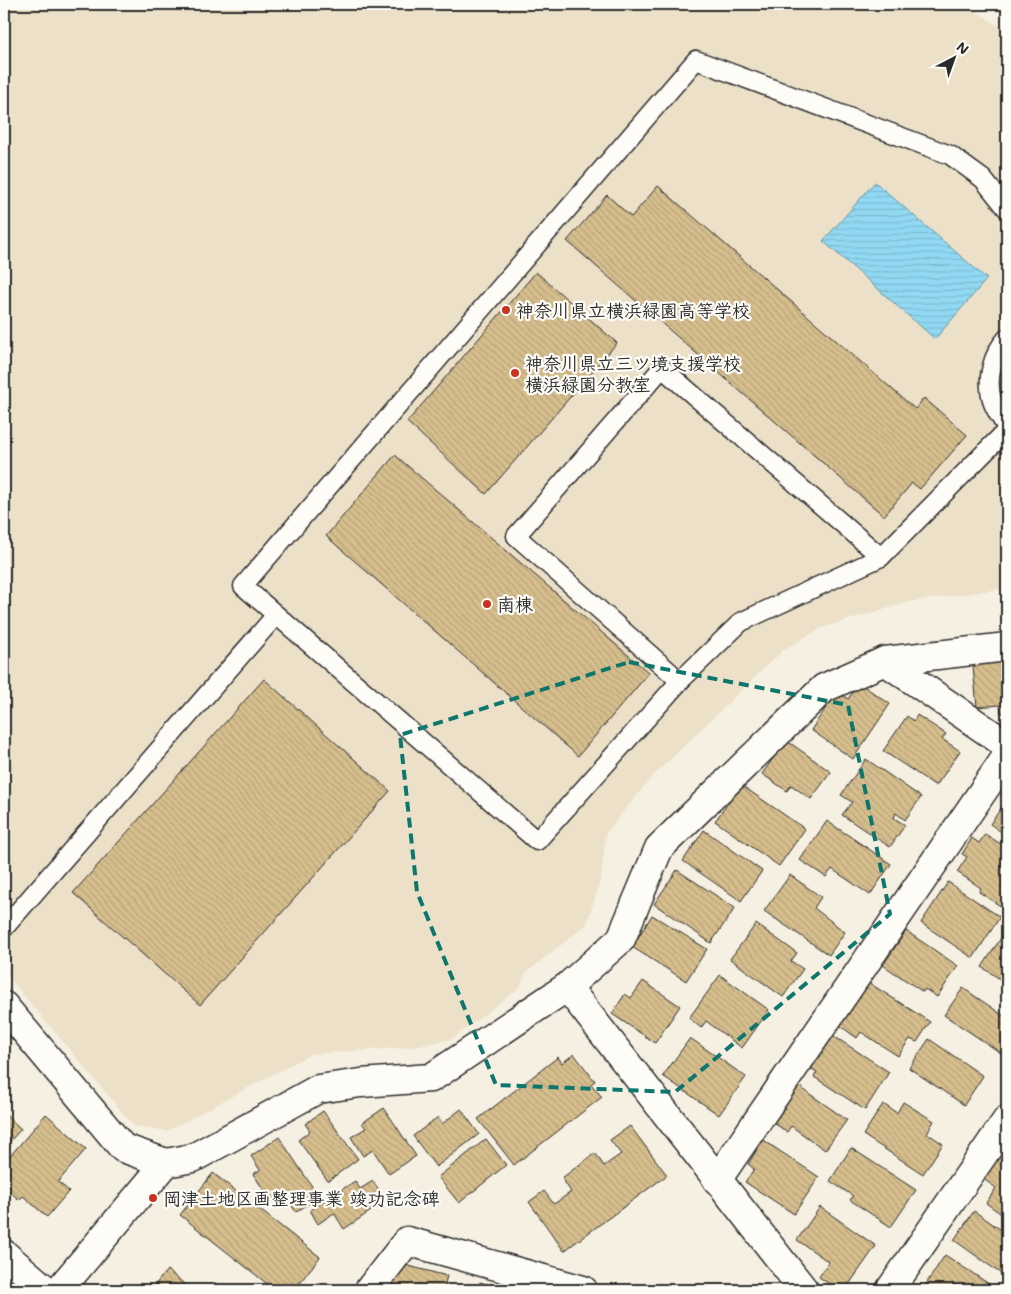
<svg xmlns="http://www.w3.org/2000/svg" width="1011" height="1294" font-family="Mali,'Klee One',sans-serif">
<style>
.built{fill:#ece1c8}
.water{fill:url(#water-rules);stroke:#6893a3}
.building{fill:url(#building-back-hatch);stroke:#2b2b2b}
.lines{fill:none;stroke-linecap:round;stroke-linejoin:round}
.service-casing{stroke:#2b2b2b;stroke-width:21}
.minor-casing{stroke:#2b2b2b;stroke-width:31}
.service{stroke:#fdfcf7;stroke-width:18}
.minor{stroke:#fdfcf7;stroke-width:28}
.marked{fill:none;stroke:#0f766e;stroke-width:4;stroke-dasharray:10 6;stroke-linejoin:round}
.poi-dot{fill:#c8321e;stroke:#fdfcf7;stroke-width:2}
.labels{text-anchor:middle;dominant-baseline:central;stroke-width:4.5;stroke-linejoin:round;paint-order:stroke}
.poi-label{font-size:18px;font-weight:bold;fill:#2b2b2b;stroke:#fdfcf7;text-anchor:start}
</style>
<defs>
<pattern id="water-rules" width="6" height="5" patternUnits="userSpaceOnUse" patternTransform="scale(1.25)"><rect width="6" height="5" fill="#91d9f3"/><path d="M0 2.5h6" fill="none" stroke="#7dbad0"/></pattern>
<pattern id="building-back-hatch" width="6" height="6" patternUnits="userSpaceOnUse" patternTransform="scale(1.25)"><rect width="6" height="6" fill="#d6be8d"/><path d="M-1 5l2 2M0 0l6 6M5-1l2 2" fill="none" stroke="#b8a37a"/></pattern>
</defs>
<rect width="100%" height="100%" fill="#f5f0e2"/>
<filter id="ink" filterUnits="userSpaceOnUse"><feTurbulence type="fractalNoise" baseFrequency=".02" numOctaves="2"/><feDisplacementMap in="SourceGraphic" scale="10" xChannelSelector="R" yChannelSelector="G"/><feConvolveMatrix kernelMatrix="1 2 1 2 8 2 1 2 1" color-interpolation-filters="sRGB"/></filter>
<g filter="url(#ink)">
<path class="built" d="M 4,4 L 965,4 L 1007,31 L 1007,588 L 909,602 L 821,628 L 782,651 L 652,777 L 606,833 L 601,878 L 587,924 L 526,973 L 520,987 L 454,1038 L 415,1047 L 311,1054 L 167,1131 L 134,1126 L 4,972 Z"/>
<path class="water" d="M 875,182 L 987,279 L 935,339 L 823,241 Z"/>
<g class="building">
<path d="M 658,186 L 915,409 L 924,398 L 967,435 L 920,489 L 912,483 L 884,516 L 567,241 L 607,195 L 631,217 Z"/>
<path d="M 536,272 L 617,343 L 486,494 L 407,422 Z"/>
<path d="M 395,455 L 649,673 L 578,756 L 326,536 Z"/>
<path d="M 1007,654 L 1007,713 L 1001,713 L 1000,705 L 977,707 L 972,657 Z"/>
<path d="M 264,679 L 390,791 L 200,1005 L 73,893 Z"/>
<path d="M 859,683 L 890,704 L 853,759 L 811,730 L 837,691 L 848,699 Z"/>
<path d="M 917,715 L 946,734 L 942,739 L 960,751 L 936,786 L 883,751 L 907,716 L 914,721 Z"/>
<path d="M 786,740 L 831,772 L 811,799 L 791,785 L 787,791 L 762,774 Z"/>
<path d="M 866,759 L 921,797 L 905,820 L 896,813 L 894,818 L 905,825 L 890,847 L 842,815 L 852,802 L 841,795 Z"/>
<path d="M 741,785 L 805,829 L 779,866 L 715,821 Z"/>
<path d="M 1007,800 L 1007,836 L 990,824 Z"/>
<path d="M 827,821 L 891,864 L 870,895 L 832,869 L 826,877 L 800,860 Z"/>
<path d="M 704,830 L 762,871 L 741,901 L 683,861 Z"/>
<path d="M 985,834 L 1007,848 L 1007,905 L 1005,909 L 979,892 L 981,888 L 957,872 L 967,857 L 962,854 L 972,838 L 979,843 Z"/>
<path d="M 677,870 L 735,908 L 711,943 L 654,904 Z"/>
<path d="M 790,875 L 821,897 L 814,908 L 845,932 L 829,955 L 764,911 Z"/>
<path d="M 948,882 L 1000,917 L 973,958 L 921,923 Z"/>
<path d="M 652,915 L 707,949 L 686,981 L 632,947 Z"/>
<path d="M 756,924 L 797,953 L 791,961 L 803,969 L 783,997 L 730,959 Z"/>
<path d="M 906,931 L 958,966 L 937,997 L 925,989 L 923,992 L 883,965 Z"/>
<path d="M 1003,935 L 1007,938 L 1007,984 L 982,967 Z"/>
<path d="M 720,975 L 769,1010 L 742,1048 L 706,1021 L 701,1028 L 689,1018 Z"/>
<path d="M 863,979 L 930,1022 L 917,1042 L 910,1039 L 898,1056 L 861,1032 L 857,1038 L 839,1025 Z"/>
<path d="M 643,981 L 680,1006 L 655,1043 L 612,1014 L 625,994 L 631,998 Z"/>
<path d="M 963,988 L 1007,1018 L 1007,1057 L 944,1015 Z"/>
<path d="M 832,1035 L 889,1072 L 865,1110 L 814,1077 L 817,1072 L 810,1068 Z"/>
<path d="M 690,1038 L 746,1077 L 719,1115 L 663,1076 Z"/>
<path d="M 929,1039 L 983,1076 L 964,1105 L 909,1068 Z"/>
<path d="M 574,1054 L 595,1081 L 591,1084 L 602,1097 L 514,1165 L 478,1119 L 558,1057 L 562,1063 Z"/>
<path d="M 797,1085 L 847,1120 L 825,1150 L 791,1126 L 787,1132 L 771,1121 Z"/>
<path d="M 903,1102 L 934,1121 L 927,1133 L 943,1144 L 923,1174 L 863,1135 L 883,1104 L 897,1113 Z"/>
<path d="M 384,1108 L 416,1156 L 389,1174 L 373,1150 L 363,1156 L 351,1137 L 366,1128 L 362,1123 Z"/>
<path d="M 461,1109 L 479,1134 L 436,1167 L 413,1136 L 438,1117 L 442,1124 Z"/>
<path d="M 323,1111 L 358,1159 L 328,1181 L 298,1140 L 310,1131 L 305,1124 Z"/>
<path d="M 4,1113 L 21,1129 L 4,1148 Z"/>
<path d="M 46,1114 L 86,1149 L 58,1182 L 69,1191 L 47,1217 L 23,1196 L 19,1200 L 4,1186 L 4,1163 Z"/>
<path d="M 630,1126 L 667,1175 L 564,1251 L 529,1202 L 544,1191 L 554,1204 L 571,1192 L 562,1178 L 595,1153 L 604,1166 L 621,1154 L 610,1140 Z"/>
<path d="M 279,1137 L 319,1197 L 296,1212 L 284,1194 L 272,1202 L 253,1174 L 260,1170 L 251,1156 Z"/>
<path d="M 486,1139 L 506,1165 L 459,1203 L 438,1177 Z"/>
<path d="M 763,1140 L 819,1177 L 794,1214 L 745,1182 L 754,1169 L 748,1164 Z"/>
<path d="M 851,1148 L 916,1190 L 891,1227 L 850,1200 L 853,1196 L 830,1181 Z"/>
<path d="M 998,1154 L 1007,1160 L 1007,1218 L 986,1203 L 996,1188 L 982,1178 Z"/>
<path d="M 213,1173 L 320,1257 L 294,1290 L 275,1290 L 180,1215 Z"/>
<path d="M 355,1181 L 360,1189 L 373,1181 L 386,1201 L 344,1229 L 334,1213 L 318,1224 L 310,1210 Z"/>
<path d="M 820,1207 L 876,1246 L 845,1290 L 839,1290 L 819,1277 L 829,1262 L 797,1240 Z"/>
<path d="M 974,1211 L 1007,1234 L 1007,1278 L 954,1240 Z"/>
<path d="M 945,1255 L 998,1290 L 935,1290 L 926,1284 Z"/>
<path d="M 401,1264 L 447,1276 L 443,1290 L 382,1290 L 386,1274 L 398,1277 Z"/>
<path d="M 167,1270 L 192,1290 L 151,1290 Z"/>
<path d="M 480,1282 L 505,1290 L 477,1290 Z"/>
</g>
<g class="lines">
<g class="service-casing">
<g id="service">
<path d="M 1007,209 L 983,179 L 950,155 L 696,60 L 243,586 L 537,841 L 680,681 L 741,622 L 881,557 L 1007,430"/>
<path d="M 1007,338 C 992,355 986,378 992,400 C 994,409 1002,419 1007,428"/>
<path d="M 680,681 L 516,536 L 662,368 L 881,557"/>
<path d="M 4,928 L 276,615"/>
</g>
</g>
<g class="minor-casing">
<g id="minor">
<path d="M 885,661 L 1007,745"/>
<path d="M 567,987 L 804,1290"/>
<path d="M 4,1006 L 123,1148 L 166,1163"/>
<path d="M 717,1180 L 1007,756"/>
<path d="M 4,1254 L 46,1290"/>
<path d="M 59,1290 L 166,1163 L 193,1158 L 318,1089 L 361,1083 L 431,1078 L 567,987 L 621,939 L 659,848 L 824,688 L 885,661 L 1007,647"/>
<path d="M 369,1290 L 407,1241 L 583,1290"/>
<path d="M 890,1290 L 1007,1120"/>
</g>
</g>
<use href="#service" class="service"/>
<use href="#minor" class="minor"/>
</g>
</g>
<path class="marked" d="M 629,662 L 848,705 L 890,914 L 675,1092 L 496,1085 L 417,892 L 400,735 Z"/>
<g class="poi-dot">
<circle cx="506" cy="310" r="5"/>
<circle cx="515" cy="373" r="5"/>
<circle cx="487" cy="604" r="5"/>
<circle cx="153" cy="1198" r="5"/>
</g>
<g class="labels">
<g class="poi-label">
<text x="516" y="310">神奈川県立横浜緑園高等学校</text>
<text x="525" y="363">神奈川県立三ツ境支援学校<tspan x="525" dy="21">横浜緑園分教室</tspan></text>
<text x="497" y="604">南棟</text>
<text x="163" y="1198">岡津土地区画整理事業 竣功記念碑</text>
</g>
</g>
<rect width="1011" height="1294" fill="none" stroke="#fdfcf7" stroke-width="20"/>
<rect x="10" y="10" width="991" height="1274" fill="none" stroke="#2b2b2b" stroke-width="2" filter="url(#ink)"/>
<g transform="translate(954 58) rotate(41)" stroke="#fdfcf7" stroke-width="4" paint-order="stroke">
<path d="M0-4L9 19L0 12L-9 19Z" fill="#2b2b2b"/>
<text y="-8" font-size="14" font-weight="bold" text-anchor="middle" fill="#2b2b2b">N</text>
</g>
</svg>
